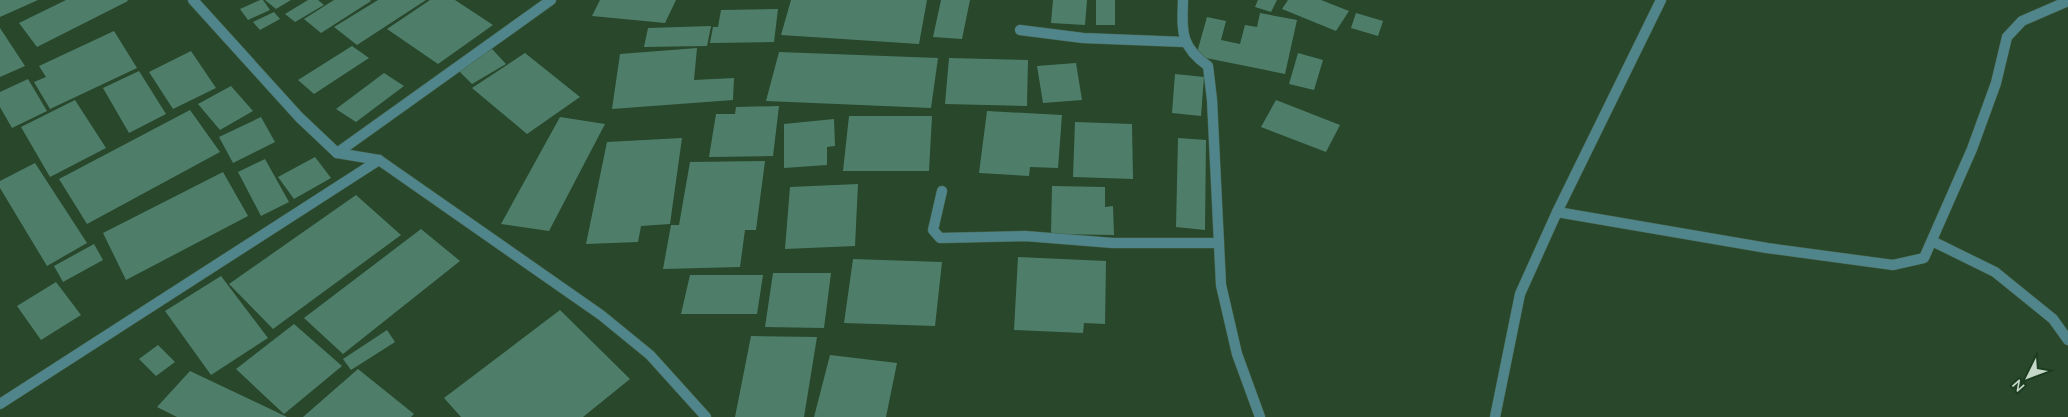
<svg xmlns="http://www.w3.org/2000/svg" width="2068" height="417" font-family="'Nunito Sans',sans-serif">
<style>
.building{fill:#4e7e6a}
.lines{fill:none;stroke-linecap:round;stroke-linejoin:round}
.lane-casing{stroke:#47644a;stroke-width:11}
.street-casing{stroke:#47644a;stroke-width:11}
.lane{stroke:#50858c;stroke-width:10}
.street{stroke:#50858c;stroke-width:10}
</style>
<rect width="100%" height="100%" fill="#28472b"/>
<g class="building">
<path d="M 0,0 L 38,0 L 0,17 Z"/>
<path d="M 66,0 L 127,0 L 128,1 L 37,47 L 19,23 Z"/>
<path d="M 260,0 L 263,0 L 270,10 L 248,20 L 240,9 Z"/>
<path d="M 265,0 L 291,0 L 276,9 Z"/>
<path d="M 308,0 L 318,0 L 324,5 L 295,22 L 285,14 Z"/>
<path d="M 334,0 L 370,0 L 371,1 L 321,33 L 304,19 Z"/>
<path d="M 378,0 L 426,0 L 357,45 L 334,27 Z"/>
<path d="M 430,0 L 455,0 L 493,25 L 438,64 L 387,29 Z"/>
<path d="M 600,0 L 676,0 L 665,23 L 592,16 Z"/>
<path d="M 791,0 L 927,0 L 919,44 L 781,35 Z"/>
<path d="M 941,0 L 970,0 L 962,39 L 933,37 Z"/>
<path d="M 1053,0 L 1087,0 L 1085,25 L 1051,23 Z"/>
<rect x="1096" y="0" width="19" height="25"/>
<path d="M 1258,0 L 1277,0 L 1271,12 L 1255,7 Z"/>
<path d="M 1288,0 L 1321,0 L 1349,11 L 1336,31 L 1282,9 Z"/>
<path d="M 778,9 L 774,42 L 710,43 L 713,27 L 718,27 L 721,10 Z"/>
<path d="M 274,12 L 280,19 L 260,30 L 253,22 Z"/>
<path d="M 1260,13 L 1297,20 L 1285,74 L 1196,56 L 1207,17 L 1226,21 L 1221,40 L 1240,44 L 1245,25 L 1257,27 Z"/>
<path d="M 1356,13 L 1383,21 L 1378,36 L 1351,28 Z"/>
<path d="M 711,26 L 707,46 L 644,47 L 648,28 Z"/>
<path d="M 0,28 L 25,66 L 0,77 Z"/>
<path d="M 114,31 L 137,68 L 50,109 L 34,82 L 46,77 L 39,66 Z"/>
<path d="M 352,46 L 369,58 L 314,94 L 298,80 Z"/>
<path d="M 697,48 L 694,80 L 734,78 L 733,100 L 612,109 L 620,54 Z"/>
<path d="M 492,49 L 506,64 L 472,84 L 457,69 Z"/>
<path d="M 191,51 L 216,88 L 173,109 L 149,72 Z"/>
<path d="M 779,52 L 938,58 L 931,108 L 766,101 Z"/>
<path d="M 525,53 L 580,97 L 527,134 L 472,88 Z"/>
<path d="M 1298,53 L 1323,60 L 1314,90 L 1289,84 Z"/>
<path d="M 949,58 L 1028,60 L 1027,106 L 945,104 Z"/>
<path d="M 1076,63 L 1082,100 L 1043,103 L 1037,66 Z"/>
<path d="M 139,71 L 166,114 L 129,133 L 103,88 Z"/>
<path d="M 384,73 L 404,86 L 356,122 L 336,109 Z"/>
<path d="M 1175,74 L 1204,77 L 1201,116 L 1172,113 Z"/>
<path d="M 28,79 L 47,111 L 12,128 L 0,107 L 0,92 Z"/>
<path d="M 231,86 L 253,111 L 220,130 L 198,104 Z"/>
<path d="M 75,100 L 106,148 L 50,177 L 21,127 Z"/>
<path d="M 1276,100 L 1340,125 L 1326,152 L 1261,127 Z"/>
<path d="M 779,106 L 773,156 L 709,157 L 716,114 L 735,114 L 736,107 Z"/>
<path d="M 190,110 L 220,152 L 87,224 L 59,179 Z"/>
<path d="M 987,111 L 1062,115 L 1058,168 L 1030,167 L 1029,176 L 979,173 Z"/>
<path d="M 849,116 L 932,116 L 929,171 L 843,171 Z"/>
<path d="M 261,117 L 275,142 L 233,163 L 219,137 Z"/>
<path d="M 560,117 L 605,124 L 549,231 L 501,224 Z"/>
<path d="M 834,119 L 835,146 L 827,147 L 827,165 L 784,168 L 784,124 Z"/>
<path d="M 1075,122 L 1132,124 L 1133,179 L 1073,177 Z"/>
<path d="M 682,138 L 670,224 L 641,226 L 638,242 L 586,244 L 607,142 Z"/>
<path d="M 1178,138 L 1206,140 L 1205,230 L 1176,227 Z"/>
<path d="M 315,157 L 331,178 L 294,199 L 278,177 Z"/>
<path d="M 265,159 L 289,202 L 261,216 L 238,172 Z"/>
<path d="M 765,161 L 756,230 L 745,230 L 740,267 L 663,269 L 671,225 L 679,225 L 690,162 Z"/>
<path d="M 35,163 L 87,243 L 47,266 L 0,188 L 0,181 Z"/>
<path d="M 223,172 L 248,216 L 126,280 L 103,233 Z"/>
<path d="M 858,184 L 855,246 L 785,249 L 790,187 Z"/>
<path d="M 1052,186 L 1105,187 L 1105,207 L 1113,206 L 1114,235 L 1051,234 Z"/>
<path d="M 356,195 L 401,235 L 273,329 L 229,284 Z"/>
<path d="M 421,229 L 460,261 L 343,354 L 304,318 Z"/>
<path d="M 94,244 L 103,260 L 63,282 L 54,266 Z"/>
<path d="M 1018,257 L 1106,261 L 1105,324 L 1084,323 L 1083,333 L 1014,330 Z"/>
<path d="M 853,259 L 942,262 L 935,326 L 844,323 Z"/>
<path d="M 773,273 L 831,273 L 824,328 L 765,327 Z"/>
<path d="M 690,275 L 763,275 L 757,314 L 681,314 Z"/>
<path d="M 221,276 L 268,338 L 211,375 L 165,311 Z"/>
<path d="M 56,282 L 81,315 L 41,340 L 17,306 Z"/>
<path d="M 560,310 L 630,379 L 583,417 L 461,417 L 444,398 Z"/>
<path d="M 294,324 L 342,366 L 284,414 L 236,369 Z"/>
<path d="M 387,330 L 395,342 L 351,370 L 343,359 Z"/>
<path d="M 751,336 L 817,337 L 804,417 L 735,417 Z"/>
<path d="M 158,345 L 175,362 L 156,376 L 139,359 Z"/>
<path d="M 830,355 L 897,363 L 886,417 L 814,417 Z"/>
<path d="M 358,369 L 414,414 L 411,417 L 303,417 Z"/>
<path d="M 190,371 L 287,417 L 177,417 L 157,407 Z"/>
</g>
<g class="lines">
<g class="lane-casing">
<g id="lane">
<path d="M 1020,30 L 1083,38 L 1184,42"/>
<path d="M 942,191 L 933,230 L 940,238 L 1025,236 L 1113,243 L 1219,243"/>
</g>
</g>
<g class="street-casing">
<g id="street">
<path d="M 193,0 L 299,117 L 337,153 L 379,160 L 601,315 L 650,355 L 706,417"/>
<path d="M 1183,0 C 1182,32 1180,46 1208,66 L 1212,100 L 1221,285 L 1237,354 L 1260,417"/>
<path d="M 337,153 L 551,0"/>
<path d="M 1557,212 L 1767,248 L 1893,265 L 1924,258 L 1972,149 L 1996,83 L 2007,37 L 2022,21 L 2068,1"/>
<path d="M 1932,241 L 1995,272 L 2053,319 L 2068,340"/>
<path d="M 0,404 L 379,160"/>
<path d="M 1495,417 L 1520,294 L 1557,212 L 1661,0"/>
</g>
</g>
<use href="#lane" class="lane"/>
<use href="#street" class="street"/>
</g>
<g transform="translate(2028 377) rotate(228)" stroke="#1d3d21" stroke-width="4" paint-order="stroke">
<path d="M0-4L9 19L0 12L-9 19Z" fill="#c5d7c6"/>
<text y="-8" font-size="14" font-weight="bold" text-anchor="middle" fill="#c5d7c6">N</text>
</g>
</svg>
